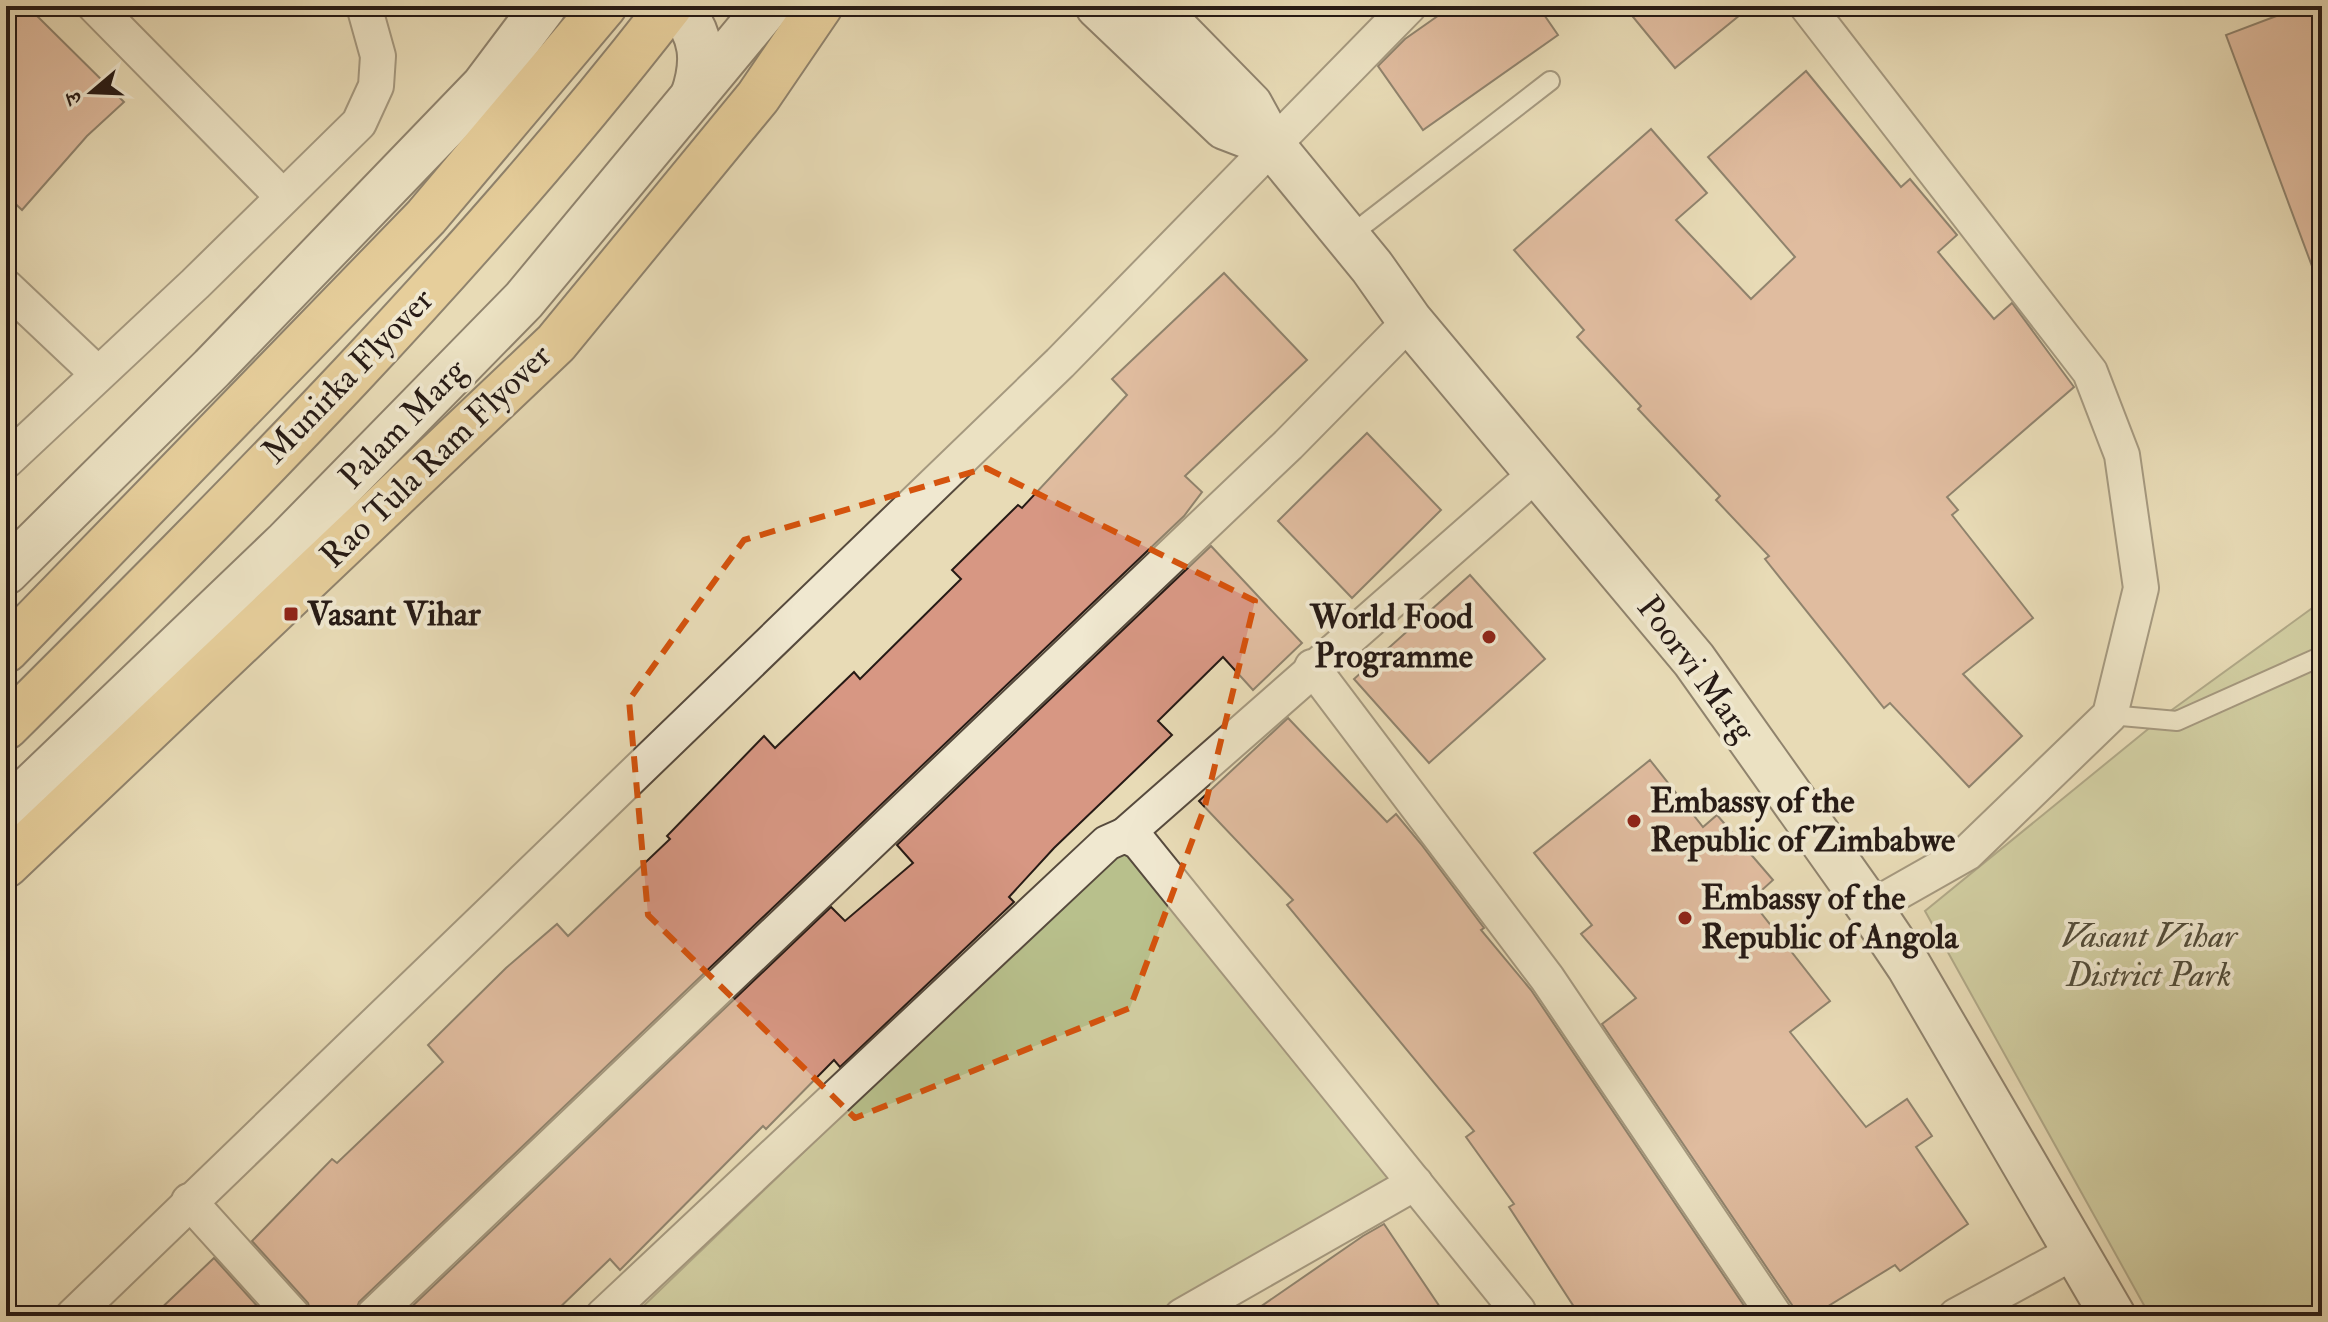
<svg xmlns="http://www.w3.org/2000/svg" width="2328" height="1322" font-family="'IM FELL Double Pica','Noto Serif Devanagari',serif">
<style>
.green{fill:#b8c08c;stroke:#6f6d50;stroke-width:2}
.building{fill:#d79783;stroke:#261a15;stroke-width:2}
.lines{fill:none;stroke-linecap:round;stroke-linejoin:round}
.lane-casing{stroke:#564a3d;stroke-width:22}
.street-casing{stroke:#564a3d;stroke-width:38}
.secondary-casing{stroke:#261a15;stroke-width:48}
.primary-casing{stroke:#261a15;stroke-width:48}
.highway-casing{stroke:#261a15;stroke-width:48}
.lane{stroke:#f0e8d0;stroke-width:18}
.street{stroke:#f0e8d0;stroke-width:34}
.secondary{stroke:#f0e8d0;stroke-width:44}
.primary{stroke:#e4be7b;stroke-width:44}
.highway{stroke:#e4be7b;stroke-width:44}
.marked{fill:none;stroke:#d5530d;stroke-width:6;stroke-dasharray:16 10;stroke-linejoin:round}
.poi-dot{fill:#8f2418;stroke:#f0e8d0;stroke-width:3}
.labels{text-anchor:middle;dominant-baseline:central;stroke-width:8;stroke-linejoin:round;paint-order:stroke}
.street-label{font-size:34px;fill:#261a15;stroke:#f0e8d0}
.poi-label{font-size:34px;font-weight:bold;fill:#261a15;stroke:#f0e8d0;text-anchor:start}
.park-label{font-size:34px;font-style:italic;fill:#524c39;stroke:#f0e8d0}
</style>
<rect width="100%" height="100%" fill="#e8dbb6"/>
<filter id="stains"><feTurbulence type="fractalNoise" baseFrequency=".0025" numOctaves="4"/><feColorMatrix values="0 0 0 0 .2 0 0 0 0 .09 0 0 0 0 .02 0 0 0 .5 -.17"/></filter>
<radialGradient id="worn" r=".72"><stop offset=".6" stop-color="#630" stop-opacity="0"/><stop offset="1" stop-color="#630" stop-opacity=".3"/></radialGradient>
<g class="green">
<path d="M 2322,601 L 2322,1316 L 2150,1316 L 1925,911 L 2169,712 Z"/>
<path d="M 1121,847 L 1391,1180 L 1155,1316 L 633,1316 Z"/>
</g>
<g class="building">
<path d="M 6,6 L 27,6 L 124,102 L 87,136 L 22,210 L 6,195 Z"/>
<path d="M 1452,6 L 1538,6 L 1558,35 L 1423,130 L 1378,66 L 1405,39 Z"/>
<path d="M 1624,6 L 1751,6 L 1675,68 Z"/>
<path d="M 2303,6 L 2322,6 L 2322,284 L 2319,285 L 2226,35 Z"/>
<path d="M 1806,71 L 1901,187 L 1910,179 L 1957,235 L 1938,252 L 1994,319 L 2012,303 L 2074,387 L 1947,497 L 1958,510 L 1952,515 L 2033,618 L 1963,674 L 2022,736 L 1969,787 L 1890,703 L 1884,708 L 1765,559 L 1769,556 L 1716,500 L 1720,496 L 1638,409 L 1641,406 L 1577,337 L 1584,330 L 1514,250 L 1651,129 L 1707,193 L 1676,220 L 1751,299 L 1795,257 L 1708,157 Z"/>
<path d="M 1224,273 L 1307,360 L 1185,476 L 1202,492 L 1184,516 L 359,1302 L 354,1316 L 312,1316 L 308,1303 L 252,1241 L 332,1159 L 337,1163 L 443,1062 L 428,1045 L 506,968 L 557,924 L 568,936 L 670,839 L 667,836 L 764,736 L 775,748 L 854,672 L 860,679 L 961,579 L 952,570 L 1018,505 L 1022,508 L 1127,395 L 1112,379 Z"/>
<path d="M 1367,433 L 1441,510 L 1352,598 L 1278,521 Z"/>
<path d="M 1211,546 L 1302,643 L 1253,690 L 1223,657 L 1158,721 L 1172,735 L 1054,848 L 1009,897 L 1014,902 L 840,1067 L 834,1060 L 766,1129 L 763,1126 L 620,1270 L 610,1259 L 551,1316 L 402,1316 L 831,907 L 845,921 L 913,863 L 897,845 Z"/>
<path d="M 1470,575 L 1545,659 L 1429,763 L 1354,679 Z"/>
<path d="M 1288,718 L 1387,822 L 1396,814 L 1421,844 L 1484,928 L 1481,930 L 1531,990 L 1751,1316 L 1580,1316 L 1509,1207 L 1514,1204 L 1466,1137 L 1474,1131 L 1287,905 L 1293,900 L 1199,801 Z"/>
<path d="M 1650,760 L 1703,827 L 1717,815 L 1773,880 L 1751,900 L 1830,1001 L 1790,1032 L 1866,1127 L 1907,1099 L 1932,1136 L 1916,1147 L 1968,1224 L 1900,1271 L 1895,1265 L 1812,1316 L 1795,1316 L 1792,1305 L 1602,1024 L 1636,998 L 1581,934 L 1592,925 L 1534,853 Z"/>
<path d="M 1384,1224 L 1446,1316 L 1247,1316 L 1363,1236 Z"/>
<path d="M 214,1258 L 266,1316 L 153,1316 Z"/>
</g>
<g class="lines">
<g class="lane-casing">
<g id="lane">
<path d="M 1348,237 L 1550,81"/>
<path d="M 2110,715 L 2177,721 L 2322,656"/>
</g>
</g>
<g class="street-casing">
<g id="street">
<path d="M 95,6 L 283,197"/>
<path d="M 1807,6 L 2090,372 L 2122,455 L 2141,588 L 2110,715 L 1967,853 L 1870,908"/>
<path d="M 6,287 L 98,374"/>
<path d="M 6,461 L 195,284 L 359,123 L 376,86 L 378,56 L 364,6"/>
<path d="M 1312,667 L 1547,978 L 1775,1316"/>
<path d="M 1125,835 L 1537,473"/>
<path d="M 189,1201 L 293,1316"/>
<path d="M 73,1316 L 1060,363 L 1409,6"/>
<path d="M 373,1316 L 1288,445 L 1410,321"/>
<path d="M 603,1316 L 1107,843 L 1125,835 L 1139,842 L 1518,1311"/>
<path d="M 1182,1316 L 1415,1183"/>
<path d="M 1956,1316 L 2074,1252"/>
</g>
</g>
<g class="secondary-casing">
<g id="secondary">
<path d="M 678,6 C 703,35 705,61 693,96"/>
<path d="M 1098,6 L 1225,127 L 1272,145"/>
<path d="M 1153,6 L 1250,105 L 1272,145 L 1372,267 L 1410,321 L 1694,660 L 1870,908 L 1909,966 L 2113,1316"/>
<path d="M 6,572 L 212,368 L 484,86 L 544,6"/>
<path d="M 6,811 L 287,542 L 524,300 L 768,6"/>
</g>
</g>
<g class="primary-casing">
<g id="primary">
<path d="M 6,650 L 426,217 L 604,6"/>
<path d="M 6,727 C 237,497 470,264 670,6"/>
</g>
</g>
<g class="highway-casing">
<path id="highway" d="M 6,865 L 556,343 L 758,97 L 820,6"/>
</g>
<use href="#lane" class="lane"/>
<use href="#street" class="street"/>
<use href="#secondary" class="secondary"/>
<use href="#primary" class="primary"/>
<use href="#highway" class="highway"/>
</g>
<path d="M0 0H2328V1322H0ZM 986,468 L 1255,601 L 1205,806 L 1130,1008 L 855,1118 L 648,915 L 629,700 L 744,540 Z" fill="#e8dbb6" fill-opacity=".55" fill-rule="evenodd"/>
<path class="marked" d="M 986,468 L 1255,601 L 1205,806 L 1130,1008 L 855,1118 L 648,915 L 629,700 L 744,540 Z"/>
<g class="poi-dot">
<rect x="283" y="606" width="16" height="16" rx="4"/>
<circle cx="1489" cy="637" r="8"/>
<circle cx="1634" cy="821" r="8"/>
<circle cx="1685" cy="918" r="8"/>
</g>
<g class="labels">
<g class="street-label">
<text transform="translate(348 376) rotate(-46)">Munirka Flyover</text>
<text transform="translate(403 424) rotate(-46)">Palam Marg</text>
<text transform="translate(436 456) rotate(-44)">Rao Tula Ram Flyover</text>
<text transform="translate(1696 669) rotate(53)">Poorvi Marg</text>
</g>
<g class="poi-label">
<text x="307" y="614">Vasant Vihar</text>
<text x="1473" y="617" text-anchor="end">World Food<tspan x="1473" dy="39">Programme</tspan></text>
<text x="1650" y="801">Embassy of the<tspan x="1650" dy="39">Republic of Zimbabwe</tspan></text>
<text x="1701" y="898">Embassy of the<tspan x="1701" dy="39">Republic of Angola</tspan></text>
</g>
<g class="park-label">
<text x="2149" y="936">Vasant Vihar<tspan x="2149" dy="39">District Park</tspan></text>
</g>
</g>
<rect width="2328" height="1322" fill="none" stroke="#e8dbb6" stroke-width="32"/>
<rect x="8" y="8" width="2312" height="1306" fill="none" stroke="#261a15" stroke-width="4"/>
<rect x="16" y="16" width="2296" height="1290" fill="none" stroke="#261a15" stroke-width="2"/>
<g transform="translate(92 92) rotate(251)" stroke="#f0e8d0" stroke-width="6" paint-order="stroke">
<path d="M0-6L14 30L0 20L-14 30Z" fill="#261a15"/>
<text y="-12" font-size="22" font-weight="bold" text-anchor="middle" fill="#261a15">उ</text>
</g>
<rect width="100%" height="100%" filter="url(#stains)"/>
<rect width="100%" height="100%" fill="url(#worn)"/>
</svg>
